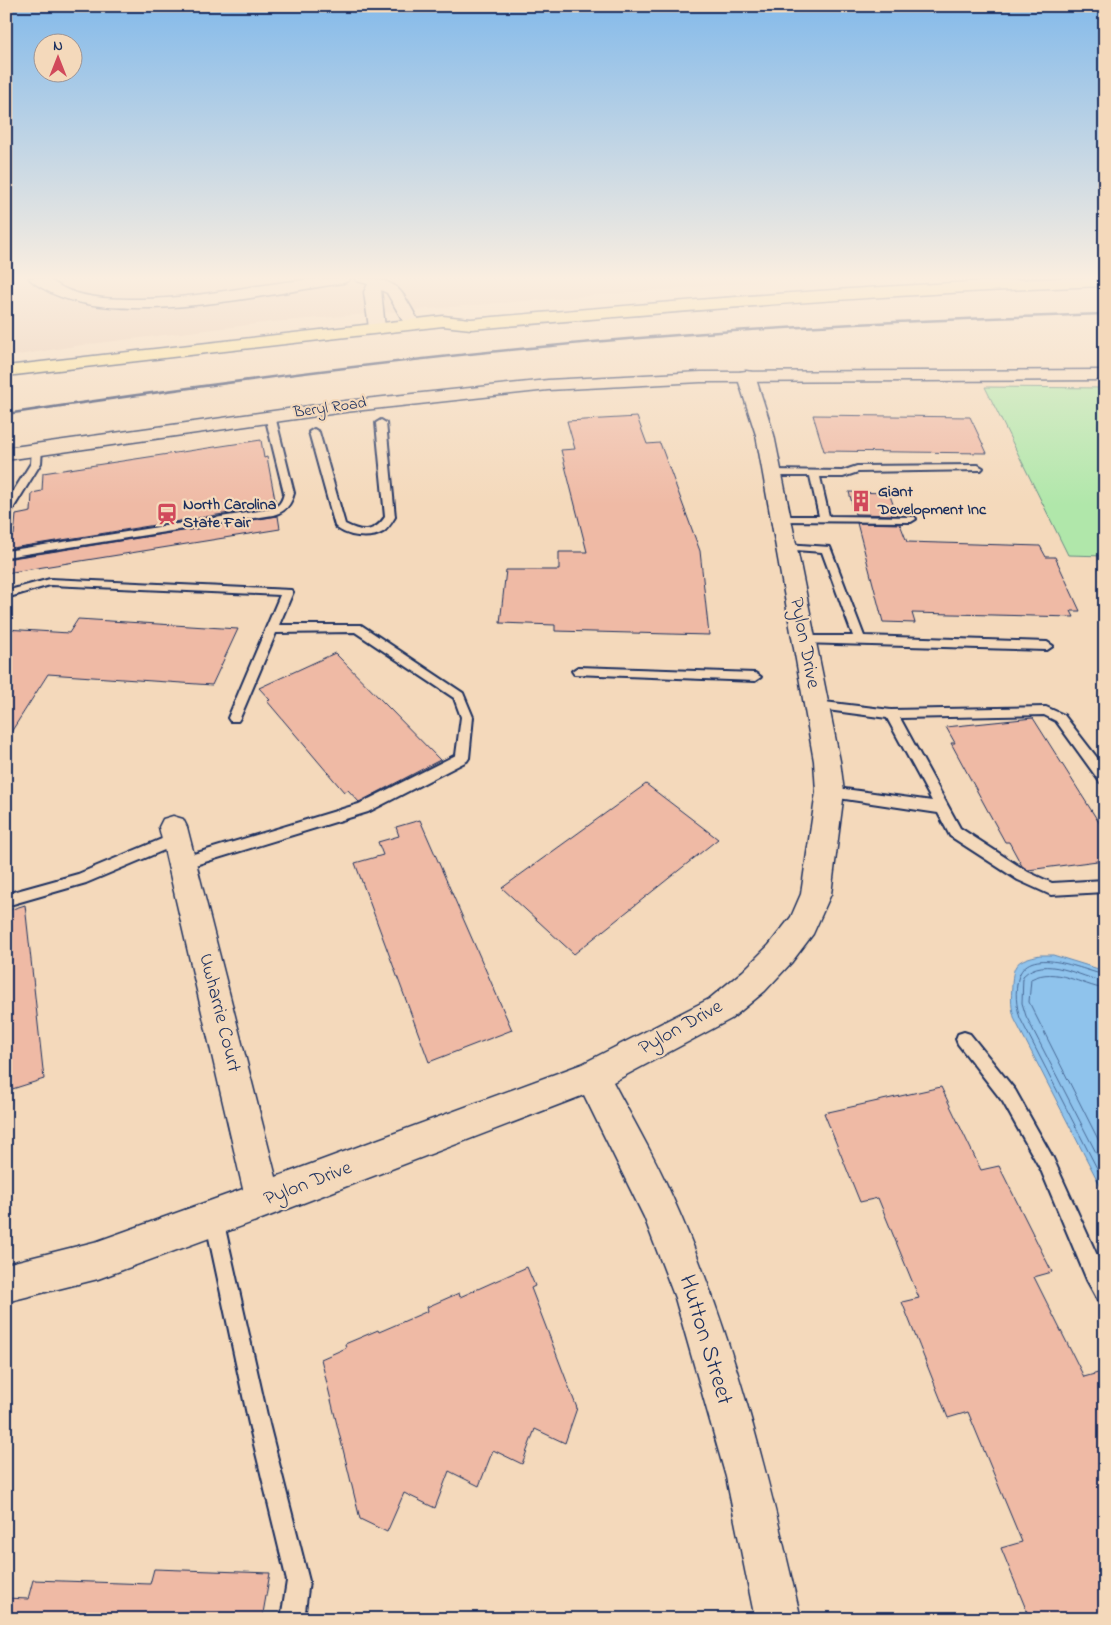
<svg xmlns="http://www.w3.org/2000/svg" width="1111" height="1625" font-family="'Indie Flower',sans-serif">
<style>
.built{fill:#e9cab1}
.green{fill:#b0e7aa;stroke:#668b84}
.water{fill:#8fc3ec;stroke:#6188b3}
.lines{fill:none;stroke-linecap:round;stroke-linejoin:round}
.shore{stroke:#496a97;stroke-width:1}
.building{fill:#efbaa5;stroke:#1b2f5e}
.lane-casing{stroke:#1b2f5e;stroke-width:4}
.street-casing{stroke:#1b2f5e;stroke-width:3}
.secondary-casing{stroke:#1b2f5e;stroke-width:3}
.primary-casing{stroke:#1b2f5e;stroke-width:3}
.lane{fill:#f4d9bb;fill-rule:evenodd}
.street{fill:#f4d9bb;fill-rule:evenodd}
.secondary{fill:#f4d9bb;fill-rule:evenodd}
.primary{fill:#f9df96;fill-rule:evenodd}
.rail{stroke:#1b2f5e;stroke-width:2.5}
.labels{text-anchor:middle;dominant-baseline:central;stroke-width:4.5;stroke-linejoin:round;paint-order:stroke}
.far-street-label{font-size:16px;fill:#1b2f5e;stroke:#f4d9bb}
.far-poi-label{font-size:16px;font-weight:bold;fill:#1b2f5e;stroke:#f4d9bb;text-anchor:start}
.street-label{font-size:20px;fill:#1b2f5e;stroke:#f4d9bb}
.near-street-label{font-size:24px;fill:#1b2f5e;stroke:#f4d9bb}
</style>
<rect width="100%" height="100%" fill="#f4d9bb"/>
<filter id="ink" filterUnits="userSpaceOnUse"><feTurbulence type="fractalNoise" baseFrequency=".02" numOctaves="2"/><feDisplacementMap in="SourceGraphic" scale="10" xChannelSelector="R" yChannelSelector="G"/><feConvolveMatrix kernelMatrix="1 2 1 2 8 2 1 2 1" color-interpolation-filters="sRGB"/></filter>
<g filter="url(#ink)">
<path class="built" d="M 6,278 L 804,278 L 272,322 L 82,345 L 6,357 Z"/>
<path class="green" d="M 985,387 L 1105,388 L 1105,556 L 1068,555 Z"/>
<path class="water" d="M 1040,955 L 1053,955 L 1105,971 L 1105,1195 L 1015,1020 C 1011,1008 1011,999 1012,985 C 1013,963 1017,960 1040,955 Z"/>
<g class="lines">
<g class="shore">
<path d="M 1105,975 C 1081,970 1027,943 1018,979 C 1015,992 1016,1005 1020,1018 L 1105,1184"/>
<path d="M 1105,982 C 1079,977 1045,954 1023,976 L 1022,1003 L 1026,1016 L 1105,1170"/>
<path d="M 1105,989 C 1080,985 1056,966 1031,979 L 1029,1002 L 1105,1153"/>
</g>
</g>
<g class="building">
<path d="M 813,415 L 970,417 L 987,453 L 824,451 Z"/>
<path d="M 637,417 L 647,444 L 660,443 L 700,551 L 709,635 L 555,631 L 555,625 L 500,623 L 506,570 L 559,570 L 559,552 L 587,552 L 561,450 L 575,449 L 567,421 Z"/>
<path d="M 261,440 L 264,458 L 267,457 L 276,505 L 273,506 L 6,549 L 6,536 L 14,535 L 16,515 L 31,512 L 32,493 L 42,491 L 43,473 Z"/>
<path d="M 849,492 L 889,493 L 897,515 L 855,514 Z"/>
<path d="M 278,516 L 280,529 L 6,573 L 6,559 Z"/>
<path d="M 857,523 L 900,524 L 907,542 L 1040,546 L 1046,557 L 1055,557 L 1080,611 L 1071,611 L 1074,617 L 912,613 L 915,623 L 883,622 Z"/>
<path d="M 78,619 L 238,629 L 212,685 L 48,674 L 6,740 L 6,629 L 69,633 Z"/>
<path d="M 335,653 L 440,760 L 359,802 L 348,790 L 344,792 L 267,701 L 270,700 L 259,688 Z"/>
<path d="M 1033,718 L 1105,832 L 1105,860 L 1028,870 L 1022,866 L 1009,842 L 1005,842 L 989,813 L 951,743 L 955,743 L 946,727 Z"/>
<path d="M 646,784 L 718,839 L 574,954 L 502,888 Z"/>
<path d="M 420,820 L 512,1030 L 429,1062 L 355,863 L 383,855 L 378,842 L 399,836 L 396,827 Z"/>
<path d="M 25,905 L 44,1079 L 6,1091 L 6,911 Z"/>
<path d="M 941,1087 L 981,1170 L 999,1166 L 1052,1272 L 1034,1277 L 1084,1377 L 1105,1371 L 1105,1619 L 1030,1619 L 1001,1548 L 1022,1542 L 968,1412 L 948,1418 L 902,1302 L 919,1298 L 878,1198 L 860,1202 L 824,1113 Z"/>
<path d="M 527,1267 L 535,1286 L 531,1288 L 577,1408 L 565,1443 L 535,1429 L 522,1464 L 493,1450 L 479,1486 L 449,1471 L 435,1508 L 404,1493 L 387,1532 L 360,1519 L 321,1359 L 346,1348 L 345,1344 L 378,1330 L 379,1332 L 428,1311 L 427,1307 L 459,1293 L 460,1297 Z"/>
<path d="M 154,1569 L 270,1573 L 262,1619 L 6,1619 L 6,1598 L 28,1599 L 33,1580 L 150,1584 Z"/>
</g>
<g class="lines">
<g class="lane-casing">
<g id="lane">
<path d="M 270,413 L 275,416 L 294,493 C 291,505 285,512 273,515 L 6,557 L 6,551 L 271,509 C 279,506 282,502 284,493 L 265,416 Z"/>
<path d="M 381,420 L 386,423 L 395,517 C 392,522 388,529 383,532 C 370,540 345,537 335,526 L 309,432 L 314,429 L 319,432 L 345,524 C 362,533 374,533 385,517 L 376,423 Z"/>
<path d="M 37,446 L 42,449 L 41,463 L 11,512 L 6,515 L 6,503 L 31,463 L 32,449 Z"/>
<path d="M 978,465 L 983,468 L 981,470 L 858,472 L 843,477 L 820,477 L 829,516 L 915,517 L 916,519 L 911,522 L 776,521 L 775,519 L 780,516 L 819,516 L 810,476 L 772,476 L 767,473 L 772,470 L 842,471 L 857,466 Z"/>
<path d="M 786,544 L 830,547 L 864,636 L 1047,642 L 1053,646 L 1047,650 L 800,643 L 798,640 L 804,636 L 853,636 L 822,552 L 782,549 L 781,547 Z"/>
<path d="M 50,579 L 291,590 L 293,592 L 279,625 L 361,625 L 463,693 L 473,717 L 469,758 L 467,761 L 368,812 L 182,869 L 177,867 L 175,863 L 177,859 L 359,804 L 456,755 L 461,717 L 454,698 L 355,632 L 276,633 L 240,718 L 238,721 L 230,721 L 228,718 L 280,595 L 50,585 L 6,598 L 6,591 Z"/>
<path d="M 578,667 L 755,673 L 761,677 L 755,681 L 574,674 L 572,671 Z"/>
<path d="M 816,701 L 891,710 L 1046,707 L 1064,715 L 1105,768 L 1105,783 L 1100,782 L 1056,721 L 1044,715 L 900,718 L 960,828 L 1028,872 L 1052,883 L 1105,880 L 1105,892 L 1051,895 L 1018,880 L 950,836 L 938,813 L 825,796 L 823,792 L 825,788 L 830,787 L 932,801 L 887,718 L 812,708 L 810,705 Z"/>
<path d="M 176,833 L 181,835 L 183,839 L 181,843 L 86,883 L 6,906 L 6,894 L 78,874 Z"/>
<path d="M 964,1032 L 970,1034 L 1015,1090 L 1053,1158 L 1105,1273 L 1105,1303 L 1098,1300 L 1087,1280 L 1041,1170 L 1003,1102 L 958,1044 L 956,1039 L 958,1034 Z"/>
<path d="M 214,1210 L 221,1212 L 223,1219 L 269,1424 L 309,1581 L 304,1619 L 281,1619 L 287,1581 L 249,1424 L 205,1219 L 207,1212 Z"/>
</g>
</g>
<g class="street-casing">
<g id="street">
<path d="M 29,278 C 54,277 49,282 68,290 C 89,299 117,299 139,299 C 210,299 281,276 351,278 L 348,281 L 343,283 C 267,294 112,330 44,289 C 39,286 33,283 29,278 Z"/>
<path d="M 354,278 C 400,277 400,289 421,325 L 419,328 L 407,328 L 387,293 L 381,290 L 385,328 L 383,331 L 371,331 L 369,328 L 364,292 L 368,284 L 357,281 Z"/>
<path d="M 746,371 L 752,372 L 755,376 L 774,435 L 840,761 L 844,792 L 831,894 L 813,934 L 791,963 L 765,991 L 731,1019 L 613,1082 C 633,1120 655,1157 672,1196 C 733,1331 768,1476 801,1619 L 755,1619 L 726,1477 L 675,1298 L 644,1217 L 584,1095 L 264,1218 L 98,1279 L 6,1302 L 6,1264 L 98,1241 L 243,1189 L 159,827 L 163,819 L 173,816 L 183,819 L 187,827 L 276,1177 L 582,1064 L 709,999 L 743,971 L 769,945 L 791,917 L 801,894 L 816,792 L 814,761 L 756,435 L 737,376 L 740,372 Z"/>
</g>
</g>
<g class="secondary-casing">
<path id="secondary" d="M 1105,370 L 1105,380 L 701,382 L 548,390 L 345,412 L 6,460 L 6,448 L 345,401 L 548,380 L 701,372 Z"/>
</g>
<g class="primary-casing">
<path id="primary" d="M 1062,278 L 1105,278 L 1105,286 C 893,293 682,311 471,329 L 443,326 L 6,376 L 6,366 L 443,316 L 471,319 C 668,302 864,285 1062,278 Z"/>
</g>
<use href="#lane" class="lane"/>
<use href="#street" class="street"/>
<use href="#secondary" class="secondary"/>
<use href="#primary" class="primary"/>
<path class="rail" d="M 6,414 C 187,387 369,363 551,346 C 735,328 920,320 1105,314"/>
</g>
</g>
<linearGradient id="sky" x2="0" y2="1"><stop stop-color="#84baea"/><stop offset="0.55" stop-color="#faeee0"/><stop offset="1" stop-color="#faeee0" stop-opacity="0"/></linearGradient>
<rect width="1111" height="505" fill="url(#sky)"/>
<defs>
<g id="building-bare" transform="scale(1.725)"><path d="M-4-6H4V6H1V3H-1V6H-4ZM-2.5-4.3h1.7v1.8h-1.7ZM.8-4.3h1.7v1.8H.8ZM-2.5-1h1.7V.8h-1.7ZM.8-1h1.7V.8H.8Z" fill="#d1495b" stroke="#f4d9bb" stroke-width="2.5" paint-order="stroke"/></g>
<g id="station-bare" transform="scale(1.725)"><path d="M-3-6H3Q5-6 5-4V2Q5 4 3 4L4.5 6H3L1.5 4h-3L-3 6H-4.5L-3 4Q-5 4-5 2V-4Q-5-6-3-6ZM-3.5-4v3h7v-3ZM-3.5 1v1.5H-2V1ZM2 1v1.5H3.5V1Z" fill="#d1495b" stroke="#f4d9bb" stroke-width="2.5" paint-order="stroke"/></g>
</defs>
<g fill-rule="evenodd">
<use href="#building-bare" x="861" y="501"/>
<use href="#station-bare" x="167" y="514"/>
</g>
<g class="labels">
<g class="far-street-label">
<text transform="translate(330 408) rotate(-8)">Beryl Road</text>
</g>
<g class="far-poi-label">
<text x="878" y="492">Giant<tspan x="878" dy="18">Development Inc</tspan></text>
<text x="183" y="505">North Carolina<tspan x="183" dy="18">State Fair</tspan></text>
</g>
<g class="street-label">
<text transform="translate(804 643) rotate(79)">Pylon Drive</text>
<text transform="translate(219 1013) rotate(76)">Uwharrie Court</text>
<text transform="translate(681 1028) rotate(-29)">Pylon Drive</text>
<text transform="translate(308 1184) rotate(-21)">Pylon Drive</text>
</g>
<g class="near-street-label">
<text transform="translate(705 1340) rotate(73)">Hutton Street</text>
</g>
</g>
<rect width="1111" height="1625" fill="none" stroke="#f4d9bb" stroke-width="25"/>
<rect x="12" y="12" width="1086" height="1600" fill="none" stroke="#1b2f5e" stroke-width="2" filter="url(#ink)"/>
<g transform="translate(58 58)"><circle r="24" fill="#f4d9bb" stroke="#9d9596"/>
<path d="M0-4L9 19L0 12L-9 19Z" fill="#d1495b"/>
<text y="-8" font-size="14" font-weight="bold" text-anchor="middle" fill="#1b2f5e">N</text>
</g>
</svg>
